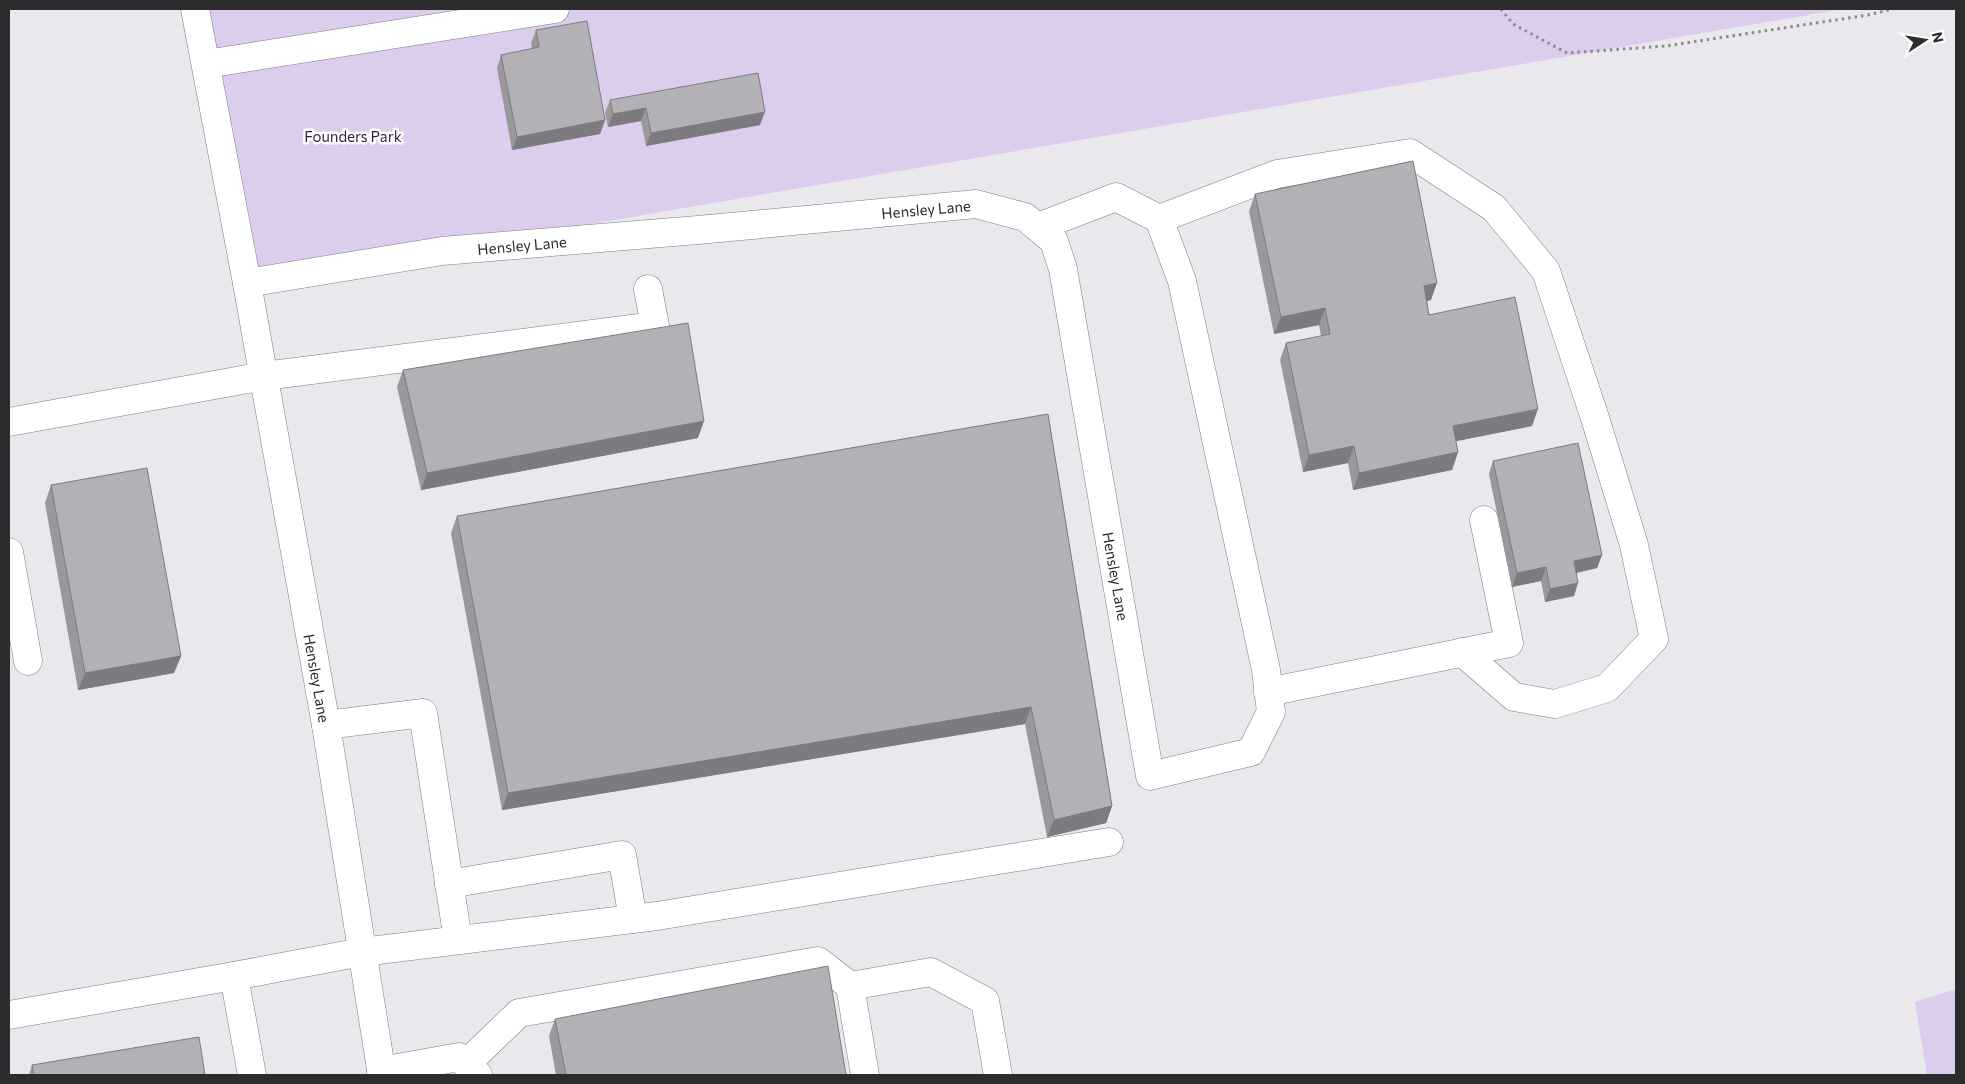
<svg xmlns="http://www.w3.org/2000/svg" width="1965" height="1084" font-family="Commissioner,sans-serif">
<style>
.green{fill:#ddcded}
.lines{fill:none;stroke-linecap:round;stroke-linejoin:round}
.minor-casing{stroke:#7f7c82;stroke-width:29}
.path{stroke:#8c8a8f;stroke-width:3;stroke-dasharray:2.5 4;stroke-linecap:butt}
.minor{stroke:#fff;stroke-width:28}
.wall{fill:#9a979d}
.shaded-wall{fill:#7d7b7f}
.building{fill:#b3b0b6;stroke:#7d7b7f}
.labels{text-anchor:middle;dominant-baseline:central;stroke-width:5;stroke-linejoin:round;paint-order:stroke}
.park-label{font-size:15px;fill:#371c4b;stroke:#fff}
.street-label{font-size:15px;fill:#2c2b2d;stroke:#fff}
</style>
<rect width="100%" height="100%" fill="#eae7ed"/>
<g class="green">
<path d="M 195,9 L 1843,9 L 247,283 Z"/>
<path d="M 1956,989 L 1956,1075 L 1927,1075 L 1915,1002 Z"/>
</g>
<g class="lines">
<g class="minor-casing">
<g id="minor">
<path d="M 195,9 L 247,283 L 326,725 L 382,1075"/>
<path d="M 206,64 L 555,9"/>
<path d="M 1159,219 L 1277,174 L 1410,153 L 1494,208 L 1546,271 L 1595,418 L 1634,545 L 1654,639 L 1607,688 L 1555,704 L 1514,697 L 1462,652"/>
<path d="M 247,283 L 442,251 L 698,230 L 976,204 L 1025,217 L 1054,241 L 1063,269 L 1150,776 L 1251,752 L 1271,712 L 1266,670 L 1182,281 L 1159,219 L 1116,197 L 1038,227"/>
<path d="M 9,422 L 264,376 L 655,326 L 648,289"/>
<path d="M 9,552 L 28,661"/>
<path d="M 1268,692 L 1509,643 L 1484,520"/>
<path d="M 326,725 L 423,713 L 458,940"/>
<path d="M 449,884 L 622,855 L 633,919"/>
<path d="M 850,986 L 931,972 L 985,1001 L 998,1075"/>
<path d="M 9,1015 L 234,976"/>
<path d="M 466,1064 L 519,1013 L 818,961 L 850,986 L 865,1075"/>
<path d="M 381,1071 L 459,1057 L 478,1075"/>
<path d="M 252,1075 L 234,976 L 362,952 L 657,916 L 1109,842"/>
</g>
</g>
<path class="path" d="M 1501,9 L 1513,24 L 1567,53 L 1666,46 L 1868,15 L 1893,9"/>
<use href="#minor" class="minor"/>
</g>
<g class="wall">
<path d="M 536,30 L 605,120 L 600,134 L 512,150 L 497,68 L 501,55 L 532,49 L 531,43 Z"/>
<path d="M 610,100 L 760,125 L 646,146 L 641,121 L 608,127 L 605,113 Z"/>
<path d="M 1255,194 L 1431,300 L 1427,301 L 1429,315 L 1532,426 L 1456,441 L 1458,452 L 1452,470 L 1353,490 L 1348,463 L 1303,472 L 1280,360 L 1286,343 L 1321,336 L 1319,325 L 1274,334 L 1249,211 Z"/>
<path d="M 403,370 L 698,438 L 421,490 L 397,387 Z"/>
<path d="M 1048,414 L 1112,806 L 1106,823 L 1047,837 L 1025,724 L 502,810 L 451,533 L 457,516 Z"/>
<path d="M 1493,461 L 1602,555 L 1597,568 L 1577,573 L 1574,596 L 1545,602 L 1541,581 L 1512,587 L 1489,474 Z"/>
<path d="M 51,485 L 181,656 L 174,673 L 78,690 L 45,503 Z"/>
<path d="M 555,1019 L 846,1075 L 556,1075 L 549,1036 Z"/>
<path d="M 32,1065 L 205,1075 L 29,1075 Z"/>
</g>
<g class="shaded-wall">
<path d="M 646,108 L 641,121 L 608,127 L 613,114 Z"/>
<path d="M 765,112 L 760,125 L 646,146 L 651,133 Z"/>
<path d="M 605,120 L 600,134 L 512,150 L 517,137 Z"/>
<path d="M 1437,283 L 1431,300 L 1417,303 L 1424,286 Z"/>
<path d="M 1325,308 L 1319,325 L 1274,334 L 1281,317 Z"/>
<path d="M 1538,409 L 1532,426 L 1447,443 L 1453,426 Z"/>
<path d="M 704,421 L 698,438 L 421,490 L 427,473 Z"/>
<path d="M 1354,446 L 1348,463 L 1303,472 L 1309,455 Z"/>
<path d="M 1458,452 L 1452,470 L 1353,490 L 1359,473 Z"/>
<path d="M 1602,555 L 1597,568 L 1570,574 L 1574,561 Z"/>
<path d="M 1546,567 L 1541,581 L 1512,587 L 1517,573 Z"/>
<path d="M 1578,583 L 1574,596 L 1545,602 L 1550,589 Z"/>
<path d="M 181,656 L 174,673 L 78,690 L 85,673 Z"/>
<path d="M 1031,707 L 1025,724 L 502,810 L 508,793 Z"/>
<path d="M 1112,806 L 1106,823 L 1047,837 L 1054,820 Z"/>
</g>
<g class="building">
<path d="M 587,21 L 605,120 L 517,137 L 501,55 L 539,47 L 536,30 Z"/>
<path d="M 758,73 L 765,112 L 651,133 L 646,108 L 613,114 L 610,100 Z"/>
<path d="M 1413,161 L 1437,283 L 1424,286 L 1429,315 L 1515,297 L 1538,409 L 1453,426 L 1458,452 L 1359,473 L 1354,446 L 1309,455 L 1286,343 L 1330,334 L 1325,308 L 1281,317 L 1255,194 Z"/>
<path d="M 688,323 L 704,421 L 427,473 L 403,370 Z"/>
<path d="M 1048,414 L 1112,806 L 1054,820 L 1031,707 L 508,793 L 457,516 Z"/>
<path d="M 1578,443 L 1602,555 L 1574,561 L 1578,583 L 1550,589 L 1546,567 L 1517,573 L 1493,461 Z"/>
<path d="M 147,468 L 181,656 L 85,673 L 51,485 Z"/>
<path d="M 828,966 L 846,1075 L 566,1075 L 555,1019 Z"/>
<path d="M 199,1037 L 205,1075 L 34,1075 L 32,1065 Z"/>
</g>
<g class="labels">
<g class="park-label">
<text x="353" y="136">Founders Park</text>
</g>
<g class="street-label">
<text transform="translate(926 209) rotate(-5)">Hensley Lane</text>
<text transform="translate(522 245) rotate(-5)">Hensley Lane</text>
<text transform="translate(1116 576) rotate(80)">Hensley Lane</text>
<text transform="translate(317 678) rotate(80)">Hensley Lane</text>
</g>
</g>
<rect width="1965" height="1084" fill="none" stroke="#2c2b2d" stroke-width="20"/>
<g transform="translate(1925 40) rotate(78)" stroke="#ffffff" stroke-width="4" paint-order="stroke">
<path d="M0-4L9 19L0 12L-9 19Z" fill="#2c2b2d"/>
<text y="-8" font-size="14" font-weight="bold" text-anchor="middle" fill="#2c2b2d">N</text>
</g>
</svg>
